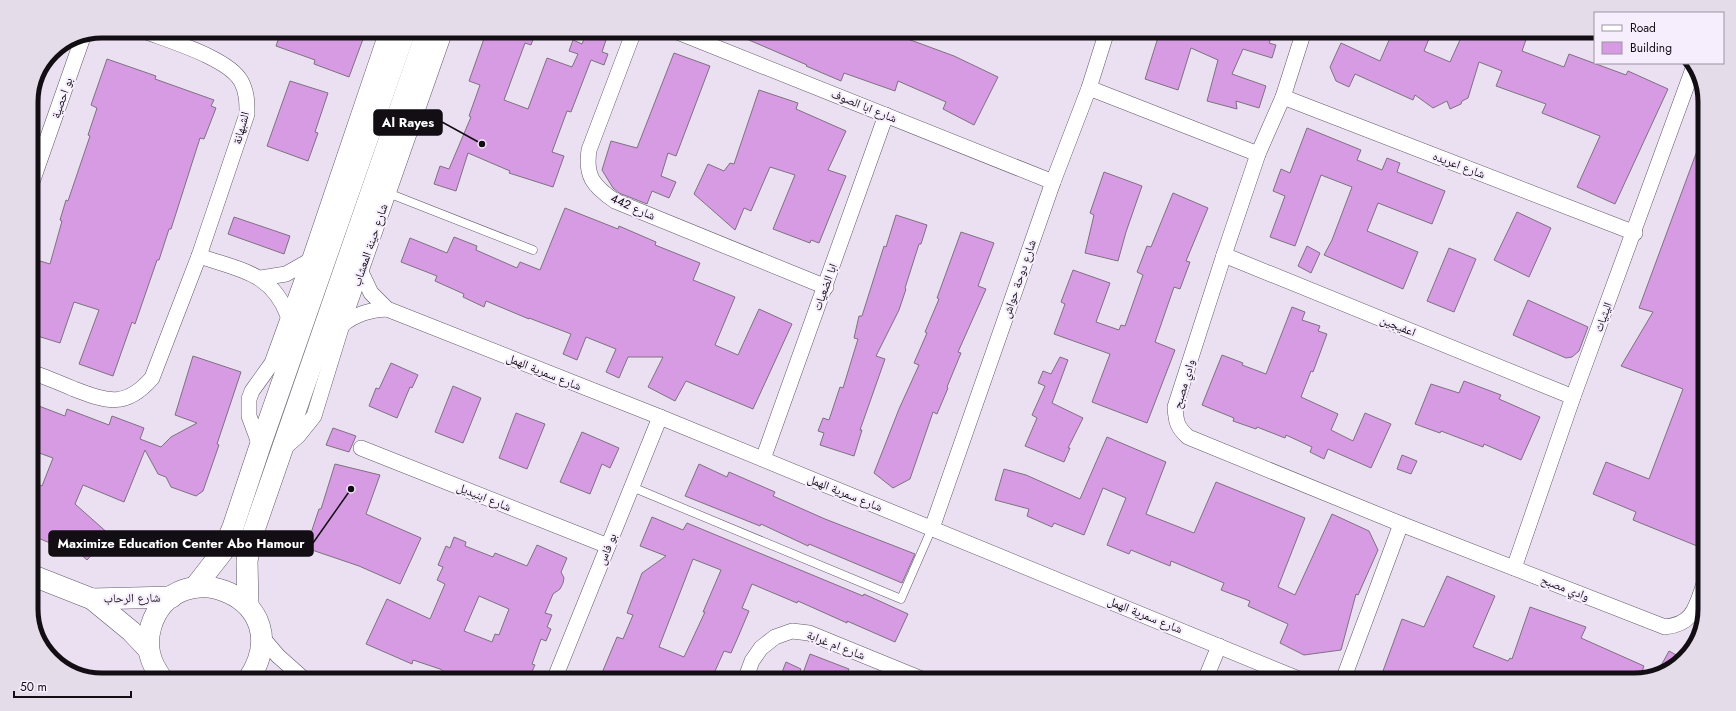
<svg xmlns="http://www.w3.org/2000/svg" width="1736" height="711" font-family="Jost,'Noto Naskh Arabic',sans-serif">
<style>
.building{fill:#d79be3;stroke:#7e7180;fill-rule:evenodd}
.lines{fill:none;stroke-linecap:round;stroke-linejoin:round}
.lane-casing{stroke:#625868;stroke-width:9}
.street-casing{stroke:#625868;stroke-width:16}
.secondary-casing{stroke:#625868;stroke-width:22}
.lane{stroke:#fff;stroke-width:8}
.street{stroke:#fff;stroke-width:15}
.secondary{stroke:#fff;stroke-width:21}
.labels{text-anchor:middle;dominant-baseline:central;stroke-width:4;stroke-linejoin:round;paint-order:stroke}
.street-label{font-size:12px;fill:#120e14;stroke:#f7eefd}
.rim{fill:none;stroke:#120e14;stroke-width:5}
.leader{fill:none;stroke:#120e14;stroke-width:1.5}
.callout-dot{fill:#120e14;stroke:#f7eefd;stroke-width:1.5}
.callout{fill:#120e14;stroke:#120e14;stroke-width:1.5}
.callout-label{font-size:13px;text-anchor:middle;font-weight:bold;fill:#fff}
</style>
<rect width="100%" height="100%" fill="#ebe0f2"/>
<g class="building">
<path d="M 281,31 L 366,31 L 349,77 L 314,64 L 315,60 L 276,46 Z"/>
<path d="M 496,31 L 536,31 L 531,45 L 525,43 L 504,100 L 528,109 L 547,58 L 572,67 L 578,54 L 569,51 L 573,40 L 582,44 L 587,31 L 609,31 L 602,52 L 608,54 L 604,65 L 591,60 L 571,112 L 567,111 L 552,152 L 564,156 L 553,187 L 509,173 L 510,171 L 468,153 L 456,191 L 434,184 L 440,166 L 449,169 L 471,117 L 469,116 L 480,85 L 469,81 L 486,33 L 503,39 L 504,36 L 495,33 Z"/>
<path d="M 728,31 L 886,31 L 954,56 L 998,77 L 974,125 L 943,109 L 946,102 L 898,81 L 895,91 L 844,73 L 841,81 L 806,66 L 807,65 Z"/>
<path d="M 1160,31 L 1274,31 L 1269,43 L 1276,45 L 1272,58 L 1243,49 L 1232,74 L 1266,86 L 1259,108 L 1236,101 L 1237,109 L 1207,101 L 1218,60 L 1191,48 L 1178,90 L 1145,79 Z"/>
<path d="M 1393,31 L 1432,31 L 1424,51 L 1450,62 L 1464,31 L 1529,31 L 1522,51 L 1564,67 L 1569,54 L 1626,75 L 1628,71 L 1668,89 L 1615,204 L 1577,187 L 1600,136 L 1542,113 L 1546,104 L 1496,86 L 1502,71 L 1479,62 L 1468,98 L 1462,101 L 1461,104 L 1450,109 L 1447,101 L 1433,108 L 1415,95 L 1413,100 L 1355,74 L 1349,87 L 1336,81 L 1330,67 L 1341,43 L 1380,61 Z"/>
<path d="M 674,53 L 710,66 L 676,156 L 668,153 L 661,176 L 676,182 L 669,198 L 652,191 L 647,204 L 619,193 L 613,188 L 602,170 L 611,141 L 637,148 Z"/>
<path d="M 107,59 L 156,76 L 155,79 L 214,100 L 211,106 L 216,108 L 204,139 L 200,138 L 171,229 L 169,229 L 159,260 L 157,260 L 135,324 L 132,322 L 113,376 L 79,364 L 99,310 L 74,302 L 60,343 L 31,334 L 31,286 L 40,261 L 50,264 L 62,221 L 60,220 L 66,200 L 68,201 L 90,136 L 88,135 L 97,108 L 91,105 Z"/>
<path d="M 290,81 L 328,93 L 315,132 L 318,133 L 308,161 L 267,146 Z"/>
<path d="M 759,90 L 798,103 L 796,109 L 846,131 L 828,170 L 846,176 L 819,243 L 811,240 L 810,243 L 773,229 L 795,175 L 770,167 L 751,211 L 744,208 L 735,230 L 694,194 L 708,164 L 724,171 L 730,163 L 734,164 Z"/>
<path d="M 1307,128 L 1361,150 L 1357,160 L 1382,170 L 1387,158 L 1400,163 L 1397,172 L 1445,191 L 1432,224 L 1378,203 L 1367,231 L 1418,252 L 1403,289 L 1324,255 L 1332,240 L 1352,187 L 1321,175 L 1295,246 L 1270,237 L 1285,196 L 1273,191 L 1281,169 L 1290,173 Z"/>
<path d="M 1704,132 L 1705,132 L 1705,523 L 1697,546 L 1633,520 L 1636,512 L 1593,494 L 1606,462 L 1649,479 L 1683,389 L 1621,366 L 1653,312 L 1639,308 Z"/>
<path d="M 1104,172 L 1142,186 L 1126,232 L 1118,261 L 1085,253 L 1094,215 L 1090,213 Z"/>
<path d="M 1173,193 L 1208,208 L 1186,261 L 1190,262 L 1180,289 L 1174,287 L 1155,342 L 1175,350 L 1147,423 L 1092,402 L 1110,354 L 1054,334 L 1065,304 L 1061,302 L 1073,270 L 1110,283 L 1096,322 L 1119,330 L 1121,325 L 1125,326 L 1143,275 L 1137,272 L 1147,246 L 1151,247 Z"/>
<path d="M 565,208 L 618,229 L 619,226 L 656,242 L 655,245 L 700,263 L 693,280 L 735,297 L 715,345 L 738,355 L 759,309 L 792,324 L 753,409 L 686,381 L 675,401 L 648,387 L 663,357 L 628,357 L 619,378 L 606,372 L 616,349 L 586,337 L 577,360 L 563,354 L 571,334 L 529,318 L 529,319 L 486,301 L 484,307 L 463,297 L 464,294 L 435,281 L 437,276 L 401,262 L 410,238 L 447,253 L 454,237 L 477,246 L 476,250 L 517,268 L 520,262 L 540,270 Z"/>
<path d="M 1517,212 L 1551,228 L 1529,277 L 1494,260 Z"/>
<path d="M 896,215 L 927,225 L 921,244 L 919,244 L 905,288 L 906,289 L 899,310 L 876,356 L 885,359 L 860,430 L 862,430 L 854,456 L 820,445 L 824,433 L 818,431 L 823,418 L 829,420 L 840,387 L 843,388 L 858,339 L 854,338 L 859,316 L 862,316 L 884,246 L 886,247 Z"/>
<path d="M 234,217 L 290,236 L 284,254 L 228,234 Z"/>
<path d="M 961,232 L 994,243 L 978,286 L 986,289 L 958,352 L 961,353 L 947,387 L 948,388 L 937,414 L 933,412 L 910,479 L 893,488 L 874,473 L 899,409 L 919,365 L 914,363 L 927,333 L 925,332 L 939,299 L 937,298 Z"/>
<path d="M 1307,246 L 1320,253 L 1311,273 L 1298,266 Z"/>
<path d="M 1449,248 L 1476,259 L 1454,312 L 1427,301 Z"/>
<path d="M 1528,300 L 1588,327 L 1579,351 L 1572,357 L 1566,358 L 1513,335 Z"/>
<path d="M 1292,307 L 1305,312 L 1302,320 L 1320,326 L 1318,331 L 1327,334 L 1313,372 L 1311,371 L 1301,397 L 1338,414 L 1331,430 L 1353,441 L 1365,413 L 1391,424 L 1371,468 L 1328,449 L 1324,459 L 1310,452 L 1312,447 L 1286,435 L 1285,438 L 1257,427 L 1256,429 L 1233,421 L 1234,418 L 1202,405 L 1222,355 L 1243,363 L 1242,365 L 1266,374 Z"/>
<path d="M 193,356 L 241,372 L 217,444 L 219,445 L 203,491 L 196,496 L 171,487 L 166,477 L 158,474 L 145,450 L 124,502 L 83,485 L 75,504 L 110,535 L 87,560 L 61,537 L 57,546 L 31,535 L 31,482 L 42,486 L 53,458 L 31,450 L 31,403 L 65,416 L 67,409 L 109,425 L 112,416 L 144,428 L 140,439 L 161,447 L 171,437 L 197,423 L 175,415 Z"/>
<path d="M 1060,357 L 1068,360 L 1052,403 L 1083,418 L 1068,448 L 1070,448 L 1064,462 L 1025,446 L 1037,418 L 1032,415 L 1045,386 L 1038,383 L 1043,371 L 1051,374 Z"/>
<path d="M 391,363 L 418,375 L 412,388 L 410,387 L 397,418 L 369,406 L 376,388 L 379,389 Z"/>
<path d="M 1464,381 L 1501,395 L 1499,399 L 1540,417 L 1521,460 L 1484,444 L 1483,447 L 1441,431 L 1440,433 L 1415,424 L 1431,384 L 1459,393 Z"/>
<path d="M 453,386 L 481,398 L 463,443 L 435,432 Z"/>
<path d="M 516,413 L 545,424 L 527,469 L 499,458 Z"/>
<path d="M 333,428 L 356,436 L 349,452 L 326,445 Z"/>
<path d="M 582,432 L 619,448 L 610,468 L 602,464 L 590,494 L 560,482 Z"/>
<path d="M 1107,437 L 1166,462 L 1146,514 L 1194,533 L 1216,482 L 1305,518 L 1278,587 L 1295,595 L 1332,514 L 1369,531 L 1378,550 L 1358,595 L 1356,594 L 1341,650 L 1304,655 L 1280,643 L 1288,624 L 1248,606 L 1250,601 L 1221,590 L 1224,583 L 1171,561 L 1170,566 L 1131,550 L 1129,554 L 1107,545 L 1126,498 L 1103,488 L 1084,535 L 1054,523 L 1052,527 L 1027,516 L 1029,509 L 995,500 L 1004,469 L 1026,475 L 1080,499 Z"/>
<path d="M 1402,455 L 1417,461 L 1411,474 L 1397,469 Z"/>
<path d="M 335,464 L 380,475 L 366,514 L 421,538 L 400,584 L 359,566 L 306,548 L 319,509 L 321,509 Z"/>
<path d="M 699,464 L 727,477 L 729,472 L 775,492 L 773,496 L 825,519 L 915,554 L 902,583 L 809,544 L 808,546 L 761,524 L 760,526 L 685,496 Z"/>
<path d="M 652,517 L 683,530 L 687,523 L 863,596 L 864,594 L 908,614 L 895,642 L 847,621 L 847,623 L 798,601 L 797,603 L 752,584 L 742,608 L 749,611 L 738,637 L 731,653 L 724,651 L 711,680 L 599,680 L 617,637 L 623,639 L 633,615 L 627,613 L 642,573 L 666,556 L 640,546 ZM 693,559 L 721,570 L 703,612 L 705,612 L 684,657 L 659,647 Z"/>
<path d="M 454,537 L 466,542 L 465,546 L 493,557 L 495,553 L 527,566 L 537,545 L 567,558 L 561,572 L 564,578 L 563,583 L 560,589 L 553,594 L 545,613 L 552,615 L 547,627 L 551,629 L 546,641 L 541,639 L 532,664 L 535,665 L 528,680 L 491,680 L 475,673 L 471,680 L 460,675 L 448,674 L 440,669 L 413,660 L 412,664 L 366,644 L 387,599 L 430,619 L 445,584 L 437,580 L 443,567 L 438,565 L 446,546 L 450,548 ZM 479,596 L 509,609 L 499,635 L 495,634 L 492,642 L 464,631 Z"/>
<path d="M 1447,576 L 1495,596 L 1473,647 L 1508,661 L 1510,658 L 1512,659 L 1530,607 L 1586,627 L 1581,638 L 1644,666 L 1639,679 L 1635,680 L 1406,680 L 1383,671 L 1402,619 L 1424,627 Z"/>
<path d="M 1669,651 L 1682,658 L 1674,668 L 1657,673 Z"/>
<path d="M 810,654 L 849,669 L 844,680 L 821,680 L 803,673 Z"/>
<path d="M 786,662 L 801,669 L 796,680 L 779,680 Z"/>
</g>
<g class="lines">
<g class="lane-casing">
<g id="lane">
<path d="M 388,193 L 533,250"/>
<path d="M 632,487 L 901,599 L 932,528"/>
</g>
</g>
<g class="street-casing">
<g id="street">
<path d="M 634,31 L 589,150 C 585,176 593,186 615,201 L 826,287"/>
<path d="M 675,31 L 1053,182"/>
<path d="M 1304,31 L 1283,97 L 1258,154 L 1224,255 L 1175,407 C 1176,422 1177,427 1188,437 L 1401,524 L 1665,627 C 1695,624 1696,605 1705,581"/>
<path d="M 1089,88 L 1258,154"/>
<path d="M 1283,97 L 1635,233"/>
<path d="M 31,185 L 84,34"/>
<path d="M 1224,255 L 1573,397"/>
<path d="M 199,256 C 239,270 272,272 288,316"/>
<path d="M 361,272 L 371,293 L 387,309 L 660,417 L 1301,680"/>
<path d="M 261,278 L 286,274 L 309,261"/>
<path d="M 342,325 C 356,314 369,310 387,309"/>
<path d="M 31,372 C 46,377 60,383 74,389 C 108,402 126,408 152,378 L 199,256 L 247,114 C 247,102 247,92 241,81 C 228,58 170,41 144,31"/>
<path d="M 260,446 L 249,416 L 249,399 L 252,391 L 272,363 L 309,261 L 387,31"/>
<path d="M 361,448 L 608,546"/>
<path d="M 283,449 L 298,436 L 314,416 L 342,325 L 445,31"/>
<path d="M 763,459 L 886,115"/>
<path d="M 932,528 L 1053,182 L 1089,88 L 1107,31"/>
<path d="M 1514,568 L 1573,397 L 1694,66"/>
<path d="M 261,636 L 278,656 L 305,680"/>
<path d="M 554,680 L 660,417"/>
<path d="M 745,680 L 752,661 L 761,648 L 775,637 L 792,631 L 809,633 L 924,680"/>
<path d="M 1205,680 L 1219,646"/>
<path d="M 1343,680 L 1401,524"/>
</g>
</g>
<g class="secondary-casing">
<g id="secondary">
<path d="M 31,575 L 92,599 L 131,631 L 148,649"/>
<path d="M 195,587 L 223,551 L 233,527 L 260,446 L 405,31"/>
<path d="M 92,599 L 172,597"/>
<path d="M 248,605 L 247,561 L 252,536 L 427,31"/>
<path d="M 163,680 C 150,663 145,647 151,626 C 175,548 303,598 248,680"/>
</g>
</g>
<use href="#lane" class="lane"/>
<use href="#street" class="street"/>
<use href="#secondary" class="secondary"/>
</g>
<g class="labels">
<g class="street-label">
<text transform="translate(62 98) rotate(-71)">بو احصية</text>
<text transform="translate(864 106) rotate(22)">شارع ابا الصوف</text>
<text transform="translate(241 128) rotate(-75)">الشبهانة</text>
<text transform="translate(1459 165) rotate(21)">شارع اعريده</text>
<text transform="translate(633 207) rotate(24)">شارع 442</text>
<text transform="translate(370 245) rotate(-71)">شارع حينة المعشاب</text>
<text transform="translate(1019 279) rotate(-71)">شارع دوحة حواش</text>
<text transform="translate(825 287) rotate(-70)">ابا الضعيات</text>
<text transform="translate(1603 317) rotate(-70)">اليثياث</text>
<text transform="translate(1398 326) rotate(22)">اعفيجين</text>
<text transform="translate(544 372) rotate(22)">شارع سمرية الهمل</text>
<text transform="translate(1184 384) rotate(-74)">وادي مصبح</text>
<text transform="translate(845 493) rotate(22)">شارع سمرية الهمل</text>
<text transform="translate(484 497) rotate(22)">شارع ابنيديل</text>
<text transform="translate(607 549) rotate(-68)">بو فاس</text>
<text transform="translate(1565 588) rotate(21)">وادي مصبح</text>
<text transform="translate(132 598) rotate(-1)">شارع الرحاب</text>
<text transform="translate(1145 615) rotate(22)">شارع سمرية الهمل</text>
<text transform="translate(836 645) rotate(21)">شارع ام غرابة</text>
</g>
</g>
<path d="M0 0H1736V711H0ZM102 38H1634A64 64 0 0 1 1698 102V609A64 64 0 0 1 1634 673H102A64 64 0 0 1 38 609V102A64 64 0 0 1 102 38Z" fill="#e5dcea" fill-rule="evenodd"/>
<path class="rim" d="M102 38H1634A64 64 0 0 1 1698 102V609A64 64 0 0 1 1634 673H102A64 64 0 0 1 38 609V102A64 64 0 0 1 102 38Z"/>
<path class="leader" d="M482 144L442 122M351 489L313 543"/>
<g class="callout-dot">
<circle cx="482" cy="144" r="4"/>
<circle cx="351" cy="489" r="4"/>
</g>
<g class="callout">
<rect x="374" y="110" width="68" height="25" rx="4"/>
<rect x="49" y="531" width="264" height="25" rx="4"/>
</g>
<g class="callout-label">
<text x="408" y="127">Al Rayes</text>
<text x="181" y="548">Maximize Education Center Abo Hamour</text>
</g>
<rect x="1594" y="12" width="130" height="52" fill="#f7eefd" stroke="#9b94a0"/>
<rect x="1602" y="25" width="20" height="6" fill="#ffffff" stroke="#9b94a0"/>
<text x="1630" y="32" font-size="12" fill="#120e14">Road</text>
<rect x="1602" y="42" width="20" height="12" fill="#d79be3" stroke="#9b94a0"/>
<text x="1630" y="52" font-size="12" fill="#120e14">Building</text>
<path d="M14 691v6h117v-6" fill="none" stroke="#120e14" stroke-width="2"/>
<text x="20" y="691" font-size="12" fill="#120e14" stroke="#f7eefd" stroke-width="3" paint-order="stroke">50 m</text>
</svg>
